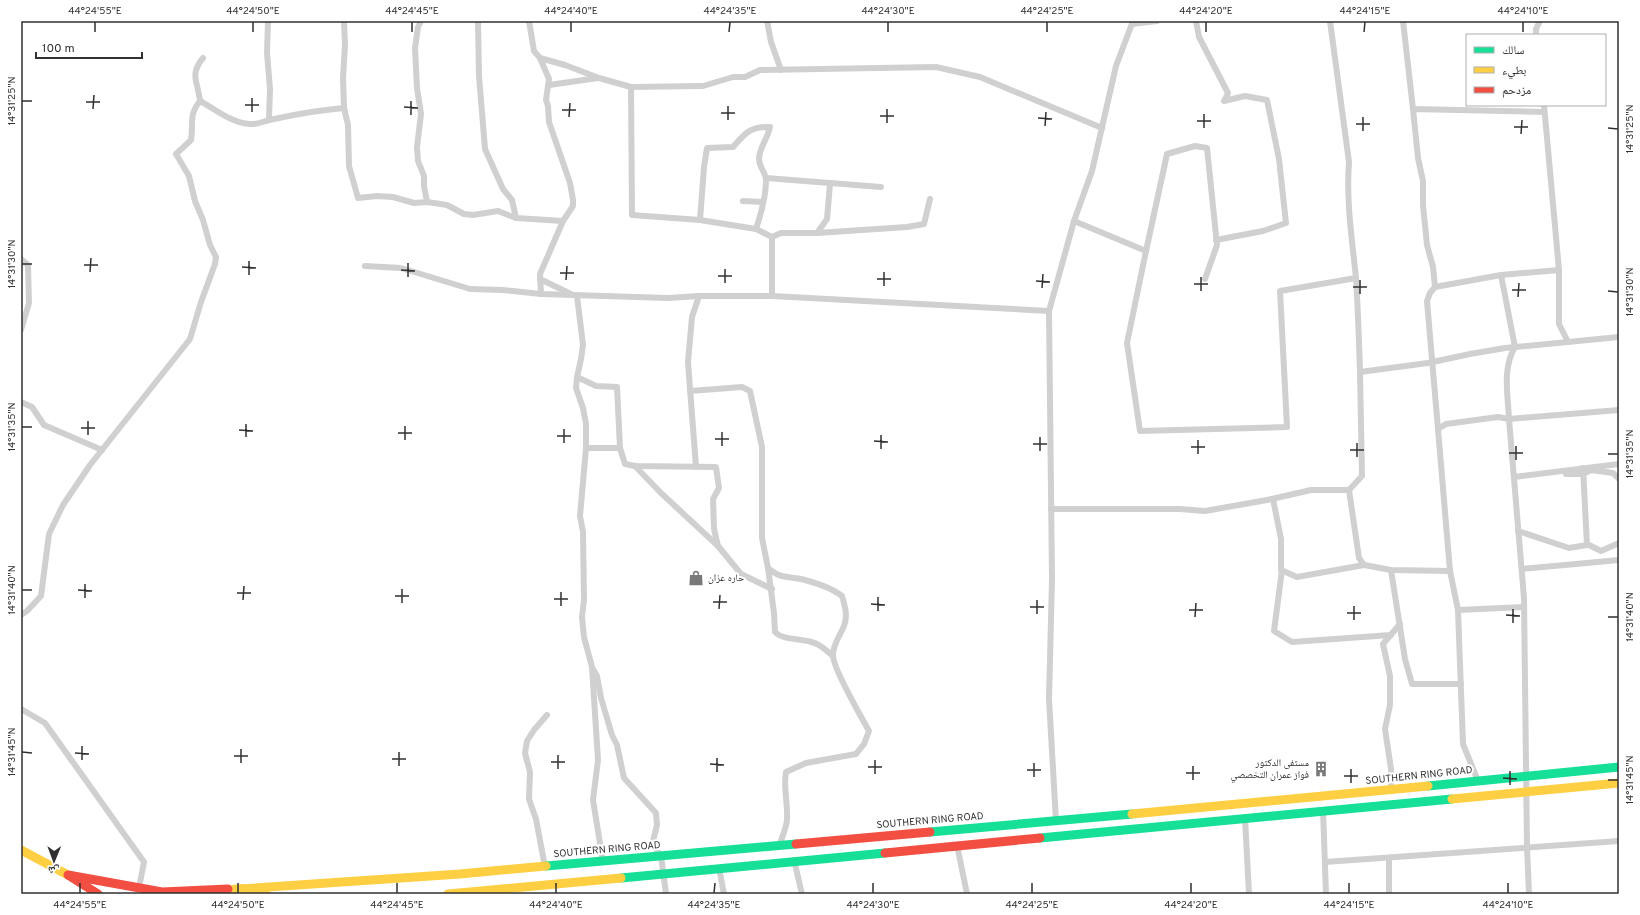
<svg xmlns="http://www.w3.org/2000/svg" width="1640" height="915" font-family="Overpass,'Noto Naskh Arabic',sans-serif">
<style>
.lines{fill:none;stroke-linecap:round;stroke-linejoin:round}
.street{stroke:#d0d0d0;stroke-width:6}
.fast{stroke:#16e098;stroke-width:9}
.slow{stroke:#ffcf43;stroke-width:9}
.jam{stroke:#f24e42;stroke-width:9}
.ticks{fill:none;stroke:#313131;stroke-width:1.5}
.labels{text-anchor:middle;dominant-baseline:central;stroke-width:4;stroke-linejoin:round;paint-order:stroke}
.poi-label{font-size:10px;fill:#313131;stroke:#fff;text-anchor:start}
.street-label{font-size:10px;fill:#313131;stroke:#fff}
.neatline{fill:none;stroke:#313131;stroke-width:1.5}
.ticks-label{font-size:10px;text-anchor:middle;fill:#313131}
</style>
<rect width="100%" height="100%" fill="#fff"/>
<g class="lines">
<g class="street">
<path d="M 268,21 L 267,53 L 270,89 L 269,119"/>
<path d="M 344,21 L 345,45 L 343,78 L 344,108 L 348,125 L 349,166 L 358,198 L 377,196 L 393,197 L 414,203 L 427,202 L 447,205 L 464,214 L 473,215 L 498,211 L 516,218 L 563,221"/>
<path d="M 421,21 L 418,27 L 415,48 L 417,88 L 421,114 L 417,147 L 418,161 L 424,176 L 424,186 L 427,202"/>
<path d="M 478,21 L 479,76 L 485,149 L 503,189 L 512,200 L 516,218"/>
<path d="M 529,21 L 534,51 L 540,58 L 549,79 L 546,100 L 548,106 L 549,122 L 570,183 L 573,200 L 573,206 L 563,221 L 540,274 L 541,294"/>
<path d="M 767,21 L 771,42 L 781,70"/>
<path d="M 1196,21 L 1199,37 L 1228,93 L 1224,101 L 1245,96 L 1267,100 L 1279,159 L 1286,223 L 1263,231 L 1216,240"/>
<path d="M 1330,21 L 1349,162 C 1346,201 1352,239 1356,278 C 1358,309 1359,341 1360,372 L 1428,363 L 1470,354 L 1505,348 L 1619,337"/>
<path d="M 1403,21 L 1413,109"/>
<path d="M 1132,24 L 1157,21"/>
<path d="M 1536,35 L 1536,29 L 1540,21"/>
<path d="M 540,58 L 565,65 L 599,78 L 631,87 L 703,86 L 733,77 L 745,77 L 760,70 L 936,67 L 980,77 L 1102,128"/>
<path d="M 549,85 L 598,78"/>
<path d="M 631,87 L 632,215 L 700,220 L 756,229 L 772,237 L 772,296"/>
<path d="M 200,101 C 215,109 231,123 250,124 C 258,125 266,120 274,119 C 297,114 320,110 344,108"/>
<path d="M 1544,105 L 1559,270 L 1559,324 L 1568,342"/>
<path d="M 1544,112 L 1413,109 L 1418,158 L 1423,181 L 1423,205 L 1427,245 L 1433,267 L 1435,287 L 1501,275 L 1559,270"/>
<path d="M 766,178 L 881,187"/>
<path d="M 743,201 L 763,202"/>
<path d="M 700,220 L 704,167 L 707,148 L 733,147 C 745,133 751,126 770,127 C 768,138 759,148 759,159 C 759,167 766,173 766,180 C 766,196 761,214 756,229"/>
<path d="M 1074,221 L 1146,251 L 1167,154 L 1195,146 L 1207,148 L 1217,245 L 1205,279"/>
<path d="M 817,233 L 907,227 L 924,224 L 930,199"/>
<path d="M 772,237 L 781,233 L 817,233 L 827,219 L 830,184"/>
<path d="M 1146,251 L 1127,343 L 1140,431 L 1287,427 L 1280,291 L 1356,278"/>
<path d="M 21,259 L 28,265 L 29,303 L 21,330"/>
<path d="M 365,266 L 401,268 L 470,289 L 503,290 L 541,294 L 668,298 L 699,296 L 772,296 L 1049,311"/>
<path d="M 1501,275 L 1515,347 C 1502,368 1508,396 1509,419 L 1619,410"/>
<path d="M 540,279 L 571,294"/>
<path d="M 1435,287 L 1430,293 L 1427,301 L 1438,429"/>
<path d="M 577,296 L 583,345 L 581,359 L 577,377 L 576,388 L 583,408 L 586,424 L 586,448 L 580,516 L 583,532 L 584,600 L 582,617 L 584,637 L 592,667 L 598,760 L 593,800 L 603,862"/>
<path d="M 577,377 L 596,386 L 617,387 L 620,448 L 625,464 L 635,466 L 716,467 L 719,488 L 713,499 L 714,529 L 718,546 L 741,574 L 772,589"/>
<path d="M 690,391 L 742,387 L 750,391 L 762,447 L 762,538 L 768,568 C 781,579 786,576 801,579 C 816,583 830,587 842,596 C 845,606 848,616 844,626 C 840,636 833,644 833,655 C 832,667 862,718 869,731 L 864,744 L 856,754 L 806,763 L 786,772 C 783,787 788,803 787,819 C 787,827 782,837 779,846"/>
<path d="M 21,402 L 32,407 L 44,425 L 102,450"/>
<path d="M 586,448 L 620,448"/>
<path d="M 635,466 L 661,493 L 718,546"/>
<path d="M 696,467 L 688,362 L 692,317 L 699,296"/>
<path d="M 1566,474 L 1583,474 L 1591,470 L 1613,473 L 1619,479"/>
<path d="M 1514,477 L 1619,464"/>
<path d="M 1349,490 L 1359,558 L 1364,565 L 1391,570 L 1450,571"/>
<path d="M 1273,499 L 1281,539 L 1281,570 L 1297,577 L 1364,565"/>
<path d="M 1051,509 L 1180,509 L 1205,511 L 1267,500 L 1311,490 L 1349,490 L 1362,476 L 1360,372"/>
<path d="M 1518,531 L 1569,548 L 1587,545 L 1583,468"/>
<path d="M 1587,544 L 1601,551 L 1619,543"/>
<path d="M 768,568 L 774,613 L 775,632 C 785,642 804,637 817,644 C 823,647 828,652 833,656"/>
<path d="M 1522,569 L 1619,560"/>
<path d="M 1282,570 L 1274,631 L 1292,642 L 1391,635"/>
<path d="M 1391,570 L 1405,659 L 1412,684 L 1461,684"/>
<path d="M 1458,610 L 1524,607"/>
<path d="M 21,615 L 27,611 L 41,596 L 49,534 L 63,505 L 90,465 L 190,339 L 201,302 L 215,264 L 216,257 L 210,245 L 203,220 L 195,201 L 189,176 L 176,154 L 191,140 C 194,123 188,116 200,101 C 198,82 189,75 203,58"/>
<path d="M 593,669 L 597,676 L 601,698 L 612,735 L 617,745 L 624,778 L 656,813 L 657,825 L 653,841 L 655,848 L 661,856 L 666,894"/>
<path d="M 21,709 L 45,723 L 144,862 L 139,888"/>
<path d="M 1478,781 L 1463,744 L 1458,610 L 1450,571 L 1438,429 L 1446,424 L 1498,417 L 1509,419 L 1524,598 L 1527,847 L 1529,894"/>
<path d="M 1391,790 L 1391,769 L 1385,729 L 1390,705 L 1390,676 L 1383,644 L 1400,624"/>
<path d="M 1323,810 L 1326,894"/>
<path d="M 1245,818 L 1249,894"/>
<path d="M 1056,821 L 1049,699 L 1052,579 L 1049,311 L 1074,221 L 1092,171 L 1116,66 L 1133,21"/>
<path d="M 957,845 L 967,894"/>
<path d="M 1389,858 L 1389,894"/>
<path d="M 794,860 L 802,894"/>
<path d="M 1325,862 L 1619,841"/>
<path d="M 545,867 L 536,819 L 529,799 L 530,772 L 525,753 L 527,741 L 534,730 L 547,715"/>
<path d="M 719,868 L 724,894"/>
</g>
<g class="fast">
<path d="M 1428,786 L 1619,767"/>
<path d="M 930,832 L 1132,814"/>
<path d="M 1040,838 L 1452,799"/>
<path d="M 546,866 L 796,844"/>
<path d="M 621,878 L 885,853"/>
</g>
<g class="slow">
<path d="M 1452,799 L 1619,783"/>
<path d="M 1132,814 L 1428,786"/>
<path d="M 21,850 L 68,875"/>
<path d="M 241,889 L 460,874 L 546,866"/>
<path d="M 218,894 C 234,887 250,887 266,894"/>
<path d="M 448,894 L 621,878"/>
</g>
<g class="jam">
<path d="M 796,844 L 930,832"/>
<path d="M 885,853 L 1040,838"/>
<path d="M 98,894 L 68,875 L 162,892 L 228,889"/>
</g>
</g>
<path class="ticks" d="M 95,32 L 95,22M 253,32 L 253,22M 412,32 L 412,22M 571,32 L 571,22M 729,32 L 730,22M 888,32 L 888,22M 1047,32 L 1047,22M 1206,32 L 1206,22M 1364,32 L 1365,22M 1523,32 L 1523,22M 22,101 L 32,101M 86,102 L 100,102M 245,105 L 259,105M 404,107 L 418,108M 93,109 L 94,95M 562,110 L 576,110M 252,112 L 252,98M 721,113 L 735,113M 411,115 L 411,101M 880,116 L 894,116M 569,117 L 570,103M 1038,118 L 1052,119M 728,120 L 728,106M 1197,121 L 1211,121M 887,123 L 887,109M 1356,124 L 1370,124M 1045,126 L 1046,112M 1514,127 L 1528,127M 1204,128 L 1204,114M 1608,128 L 1618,129M 1363,131 L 1363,117M 1521,134 L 1522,120M 22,264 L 32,264M 84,265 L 98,265M 242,267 L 256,268M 401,270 L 415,271M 90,272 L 91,258M 560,273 L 574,273M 249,275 L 249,261M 718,276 L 732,276M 408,277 L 408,263M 877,279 L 891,279M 566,280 L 567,266M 1036,281 L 1050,282M 725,283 L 725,269M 1194,284 L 1208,284M 884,286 L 884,272M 1353,287 L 1367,287M 1042,288 L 1043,274M 1512,290 L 1526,290M 1201,291 L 1201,277M 1608,291 L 1618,292M 1360,294 L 1360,280M 1518,297 L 1519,283M 22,427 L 32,427M 81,428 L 95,428M 239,430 L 253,431M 398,433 L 412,433M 88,435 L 88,421M 557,436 L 571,436M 246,437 L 246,424M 715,439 L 729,439M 405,440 L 405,426M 874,441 L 888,442M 564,443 L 564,429M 1033,444 L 1047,444M 722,446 L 722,432M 1191,447 L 1205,447M 881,449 L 881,435M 1350,450 L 1364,450M 1040,451 L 1040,437M 1509,453 L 1523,453M 1198,454 L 1198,440M 1608,454 L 1618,454M 1357,457 L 1357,443M 1516,460 L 1516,446M 22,590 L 32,590M 78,590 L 92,591M 237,593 L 251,593M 395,596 L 409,596M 85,598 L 85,584M 554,599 L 568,599M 243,600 L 244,586M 713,602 L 727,602M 402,603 L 402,589M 871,604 L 885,605M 561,606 L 561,592M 1030,607 L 1044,607M 719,609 L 720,595M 1189,610 L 1203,610M 878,611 L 878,597M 1347,613 L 1361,613M 1037,614 L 1037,600M 1506,615 L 1520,616M 1195,617 L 1196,603M 1608,617 L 1618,617M 1354,620 L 1354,606M 1513,623 L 1513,609M 22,752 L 32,753M 75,753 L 89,754M 234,756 L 248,756M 392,759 L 406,759M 82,760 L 82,746M 551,762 L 565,762M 241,763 L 241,749M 710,764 L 724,765M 399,766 L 399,752M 868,767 L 882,767M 558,769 L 558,755M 1027,770 L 1041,770M 717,772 L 717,758M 1186,773 L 1200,773M 875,774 L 875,760M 1344,776 L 1358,776M 1034,777 L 1034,763M 1503,778 L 1517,779M 1193,780 L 1193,766M 1608,780 L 1618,780M 1351,783 L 1351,769M 1510,785 L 1510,771M 80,893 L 80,883M 238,893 L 238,883M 397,893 L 397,883M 556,893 L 556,883M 714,893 L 715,883M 873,893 L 873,883M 1032,893 L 1032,883M 1191,893 L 1191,883M 1349,893 L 1349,883M 1508,893 L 1508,883"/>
<defs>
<g id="shop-bare" transform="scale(1.2)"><path d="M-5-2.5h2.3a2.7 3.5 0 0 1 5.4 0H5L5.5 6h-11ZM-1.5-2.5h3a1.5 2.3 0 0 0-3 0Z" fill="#797979" stroke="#fff" stroke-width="2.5" paint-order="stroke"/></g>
<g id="building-bare" transform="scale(1.2)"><path d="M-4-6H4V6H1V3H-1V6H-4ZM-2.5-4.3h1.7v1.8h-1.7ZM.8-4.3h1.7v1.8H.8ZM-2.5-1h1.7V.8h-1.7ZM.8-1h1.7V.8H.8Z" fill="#797979" stroke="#fff" stroke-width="2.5" paint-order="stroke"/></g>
</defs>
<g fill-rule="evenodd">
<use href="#shop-bare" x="696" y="578"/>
<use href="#building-bare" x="1321" y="769"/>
</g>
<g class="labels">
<g class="poi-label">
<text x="708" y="578">حاره عزان</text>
<text x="1309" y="763" text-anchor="end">مستفى الدكتور<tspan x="1309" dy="12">فواز عمران التخصصي</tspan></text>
</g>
<g class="street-label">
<text transform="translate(1419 776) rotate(-6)">SOUTHERN RING ROAD</text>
<text transform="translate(930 821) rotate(-5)">SOUTHERN RING ROAD</text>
<text transform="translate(607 850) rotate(-5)">SOUTHERN RING ROAD</text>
</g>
</g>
<rect width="1640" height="915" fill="none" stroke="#ffffff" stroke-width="44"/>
<rect x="1466" y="34" width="140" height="72" fill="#ffffff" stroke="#adadad"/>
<rect x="1474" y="47" width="20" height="6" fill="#16e098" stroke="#adadad"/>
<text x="1502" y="54" font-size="12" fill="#313131">سالك</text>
<rect x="1474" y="67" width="20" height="6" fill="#ffcf43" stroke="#adadad"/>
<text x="1502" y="74" font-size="12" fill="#313131">بطيء</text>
<rect x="1474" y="87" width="20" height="6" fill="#f24e42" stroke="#adadad"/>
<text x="1502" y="94" font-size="12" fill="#313131">مزدحم</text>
<g transform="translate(54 861) rotate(181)" stroke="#ffffff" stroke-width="3" paint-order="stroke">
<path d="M0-3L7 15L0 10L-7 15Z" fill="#313131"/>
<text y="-6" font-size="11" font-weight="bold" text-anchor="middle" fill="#313131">ش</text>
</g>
<path d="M36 52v6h106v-6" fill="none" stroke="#313131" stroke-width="2"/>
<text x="42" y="52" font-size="12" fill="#313131" stroke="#ffffff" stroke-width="3" paint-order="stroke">100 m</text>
<rect x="22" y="22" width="1596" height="871" class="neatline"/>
<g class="ticks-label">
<text x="95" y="14">44°24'55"E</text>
<text x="253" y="14">44°24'50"E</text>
<text x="412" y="14">44°24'45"E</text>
<text x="571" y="14">44°24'40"E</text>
<text x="730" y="14">44°24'35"E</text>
<text x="888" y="14">44°24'30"E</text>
<text x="1047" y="14">44°24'25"E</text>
<text x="1206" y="14">44°24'20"E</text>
<text x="1365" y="14">44°24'15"E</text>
<text x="1523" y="14">44°24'10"E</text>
<text transform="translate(11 101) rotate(-90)" y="4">14°31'25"N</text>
<text transform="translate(1629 129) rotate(-90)" y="4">14°31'25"N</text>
<text transform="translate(11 264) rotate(-90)" y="4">14°31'30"N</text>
<text transform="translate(1629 292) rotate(-90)" y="4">14°31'30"N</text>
<text transform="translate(11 427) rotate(-90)" y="4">14°31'35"N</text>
<text transform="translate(1629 454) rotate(-90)" y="4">14°31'35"N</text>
<text transform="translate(11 590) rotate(-90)" y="4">14°31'40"N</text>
<text transform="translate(1629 617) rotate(-90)" y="4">14°31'40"N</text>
<text transform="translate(11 752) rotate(-90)" y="4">14°31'45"N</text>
<text transform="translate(1629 780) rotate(-90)" y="4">14°31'45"N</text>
<text x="80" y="908">44°24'55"E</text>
<text x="238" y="908">44°24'50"E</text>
<text x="397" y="908">44°24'45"E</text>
<text x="556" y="908">44°24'40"E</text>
<text x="714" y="908">44°24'35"E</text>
<text x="873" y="908">44°24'30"E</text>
<text x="1032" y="908">44°24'25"E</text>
<text x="1191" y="908">44°24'20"E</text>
<text x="1349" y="908">44°24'15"E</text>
<text x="1508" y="908">44°24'10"E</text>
</g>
</svg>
